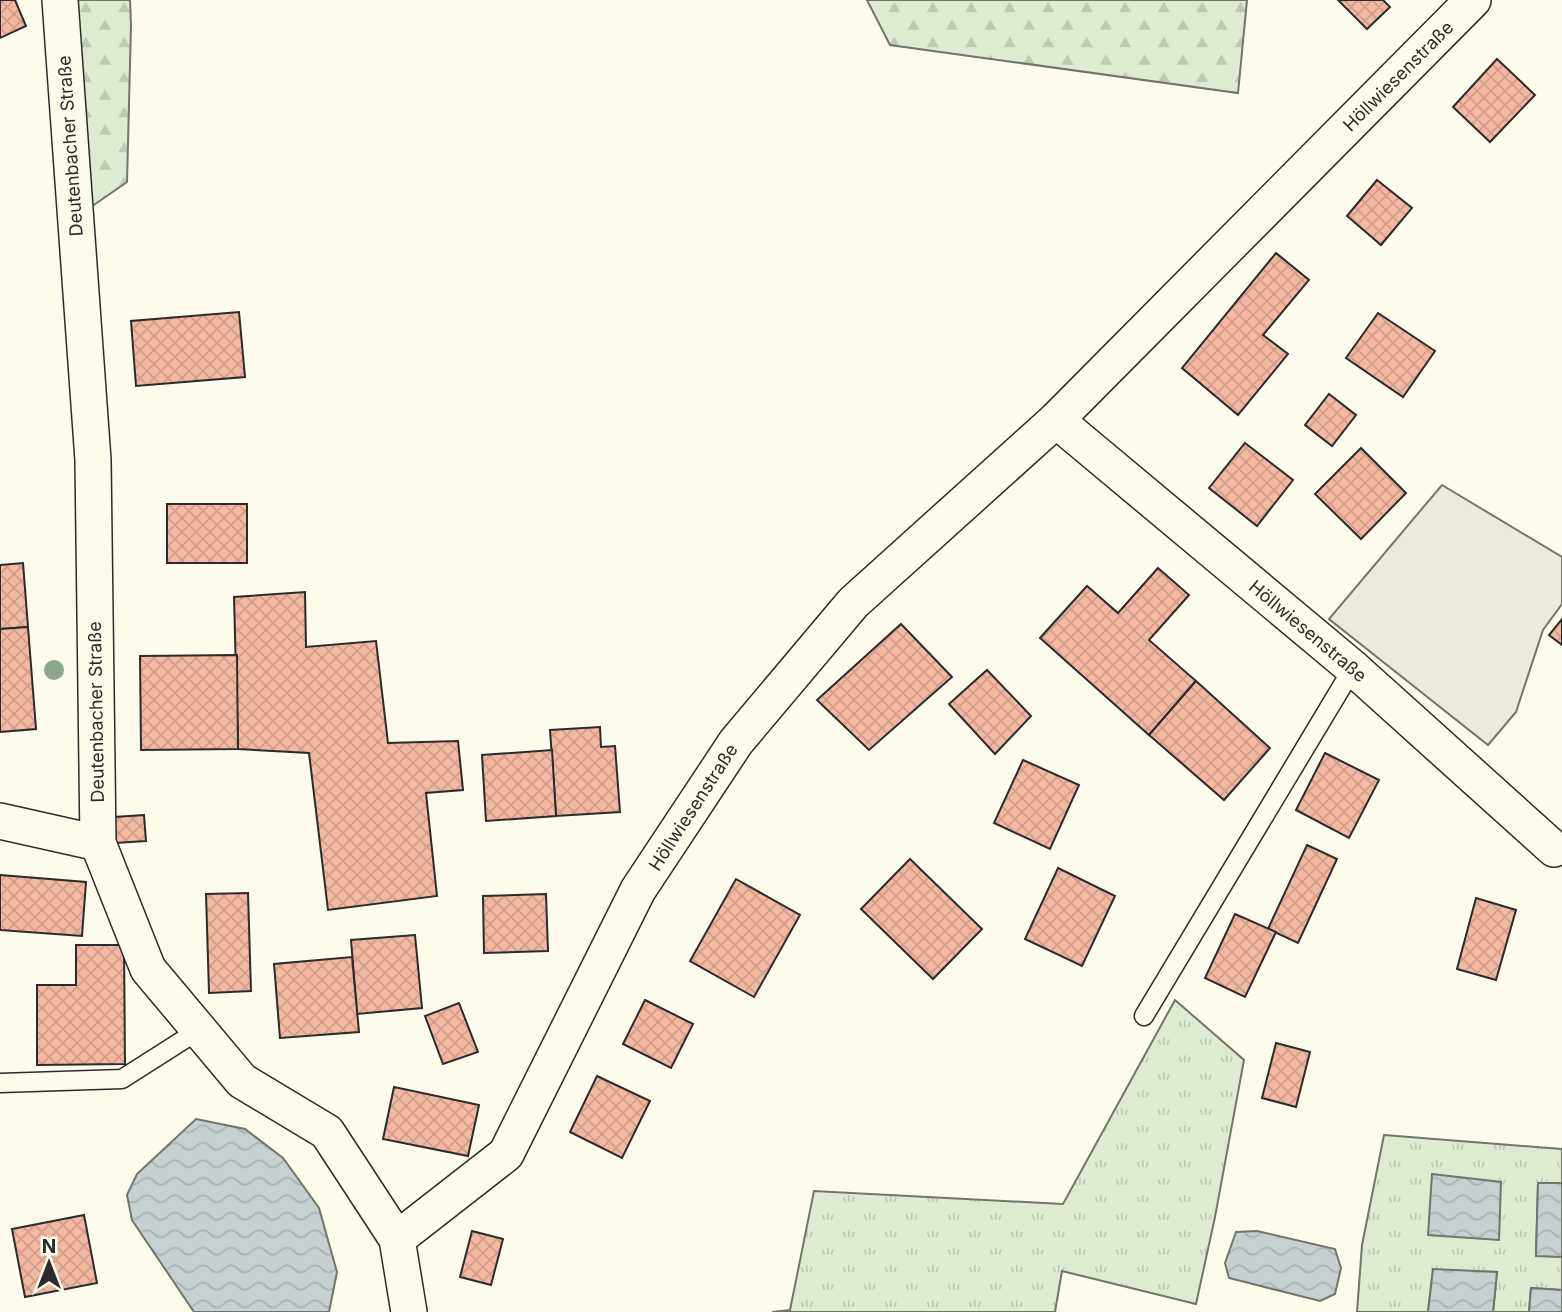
<svg xmlns="http://www.w3.org/2000/svg" width="1562" height="1312" font-family="Inter,sans-serif">
<style>
.grass{fill:url(#grass-tufts);stroke:#74746e;stroke-width:2}
.forest{fill:url(#forest-firs);stroke:#74746e;stroke-width:2}
.parking{fill:#eceadb;stroke:#74746e;stroke-width:2}
.water{fill:url(#water-waves);stroke:#74746e;stroke-width:2}
.building{fill:url(#building-cross-hatch);stroke:#2b2b2b;stroke-width:2}
.lines{fill:none;stroke-linecap:round;stroke-linejoin:round}
.service-casing{stroke:#2b2b2b;stroke-width:21}
.minor-casing{stroke:#2b2b2b;stroke-width:38}
.service{stroke:#fdfbea;stroke-width:18}
.minor{stroke:#fdfbea;stroke-width:35}
.tree{fill:#8ea78a}
.labels{text-anchor:middle;dominant-baseline:central;stroke-width:5;stroke-linejoin:round;paint-order:stroke}
.street-label{font-size:18px;fill:#2b2b2b;stroke:#fdfbea}
</style>
<defs>
<pattern id="grass-tufts" width="24" height="20" patternUnits="userSpaceOnUse" patternTransform="scale(1.75)"><rect width="24" height="20" fill="#deebd1"/><path d="M3 7l-1-3M5 7V3M7 7l1-3M15 17l-1-3M17 17v-4M19 17l1-3" fill="none" stroke="#bfcab4"/></pattern>
<pattern id="forest-firs" width="22" height="20" patternUnits="userSpaceOnUse" patternTransform="scale(1.75)"><rect width="22" height="20" fill="#deebd1"/><path d="M5 1l3.5 6h-7zM16 11l3.5 6h-7z" fill="#bfcab4"/></pattern>
<pattern id="water-waves" width="16" height="10" patternUnits="userSpaceOnUse" patternTransform="scale(1.75)"><rect width="16" height="10" fill="#c7d0d0"/><path d="M0 5q4-4 8 0t8 0" fill="none" stroke="#abb3b3"/></pattern>
<pattern id="building-cross-hatch" width="8" height="8" patternUnits="userSpaceOnUse" patternTransform="scale(1.75)"><rect width="8" height="8" fill="#f2b8a0"/><path d="M0 0l8 8M0 8l8-8" fill="none" stroke="#d09e8a"/></pattern>
</defs>
<rect width="100%" height="100%" fill="#fdfbea"/>
<g class="grass">
<path d="M 1175,1000 L 1244,1060 L 1215,1217 L 1196,1304 L 1062,1271 L 1055,1312 L 772,1312 L 790,1310 L 814,1191 L 1063,1204 Z"/>
<path d="M 1384,1135 L 1562,1149 L 1562,1183 L 1538,1183 L 1536,1255 L 1562,1257 L 1562,1290 L 1531,1288 L 1529,1312 L 1493,1312 L 1497,1272 L 1433,1270 L 1428,1312 L 1357,1312 L 1362,1245 Z"/>
</g>
<g class="forest">
<path d="M 69,0 L 130,0 L 131,25 L 127,182 L 88,209 Z"/>
<path d="M 867,0 L 1247,0 L 1238,93 L 890,45 Z"/>
</g>
<path class="parking" d="M 1442,485 L 1562,557 L 1562,604 L 1543,630 L 1516,712 L 1488,745 L 1329,619 Z"/>
<g class="water">
<path d="M 196,1119 L 245,1129 L 283,1158 L 319,1208 L 337,1272 L 329,1312 L 194,1312 L 132,1220 L 127,1195 L 137,1174 Z"/>
<path d="M 1432,1174 L 1501,1182 L 1499,1240 L 1428,1235 Z"/>
<path d="M 1538,1183 L 1562,1183 L 1562,1257 L 1536,1256 Z"/>
<path d="M 1257,1231 L 1335,1249 L 1341,1268 L 1335,1294 L 1320,1301 L 1229,1278 L 1225,1263 L 1236,1232 Z"/>
<path d="M 1433,1269 L 1497,1272 L 1493,1312 L 1428,1312 Z"/>
<path d="M 1531,1288 L 1562,1290 L 1562,1312 L 1529,1312 Z"/>
</g>
<g class="building">
<path d="M 0,0 L 15,0 L 26,26 L 0,38 Z"/>
<path d="M 1338,0 L 1383,0 L 1390,7 L 1367,29 Z"/>
<path d="M 1497,59 L 1535,95 L 1490,142 L 1453,107 Z"/>
<path d="M 1377,180 L 1412,208 L 1381,245 L 1347,216 Z"/>
<path d="M 1276,253 L 1309,280 L 1263,335 L 1288,354 L 1238,415 L 1182,368 Z"/>
<path d="M 239,312 L 245,377 L 136,386 L 131,321 Z"/>
<path d="M 1378,313 L 1435,351 L 1403,397 L 1346,358 Z"/>
<path d="M 1329,394 L 1356,415 L 1332,446 L 1305,425 Z"/>
<path d="M 1245,443 L 1293,480 L 1257,526 L 1209,488 Z"/>
<path d="M 1361,448 L 1406,493 L 1361,539 L 1315,494 Z"/>
<rect x="167" y="504" width="80" height="59"/>
<path d="M 23,563 L 28,627 L 0,629 L 0,565 Z"/>
<path d="M 1158,568 L 1189,595 L 1149,640 L 1196,681 L 1149,735 L 1040,638 L 1087,586 L 1118,613 Z"/>
<path d="M 305,592 L 306,647 L 376,641 L 388,743 L 458,741 L 463,790 L 426,793 L 437,896 L 328,910 L 309,753 L 238,749 L 234,597 Z"/>
<path d="M 1562,619 L 1562,645 L 1549,635 Z"/>
<path d="M 901,624 L 952,677 L 869,750 L 817,700 Z"/>
<path d="M 28,627 L 36,729 L 0,732 L 0,629 Z"/>
<path d="M 237,655 L 238,749 L 141,750 L 140,656 Z"/>
<path d="M 987,670 L 1031,716 L 995,754 L 949,704 Z"/>
<path d="M 1196,681 L 1270,748 L 1224,800 L 1149,735 Z"/>
<path d="M 600,727 L 601,747 L 615,746 L 620,812 L 556,816 L 550,730 Z"/>
<path d="M 552,750 L 556,816 L 486,821 L 482,755 Z"/>
<path d="M 1325,753 L 1379,780 L 1349,838 L 1296,810 Z"/>
<path d="M 1023,760 L 1079,785 L 1050,849 L 994,823 Z"/>
<path d="M 144,815 L 146,841 L 115,843 L 114,817 Z"/>
<path d="M 1307,845 L 1337,859 L 1298,943 L 1268,929 Z"/>
<path d="M 910,859 L 982,929 L 933,979 L 861,909 Z"/>
<path d="M 1058,868 L 1115,896 L 1082,966 L 1025,939 Z"/>
<path d="M 0,875 L 86,882 L 82,936 L 0,930 Z"/>
<path d="M 736,879 L 800,915 L 754,997 L 690,961 Z"/>
<path d="M 248,893 L 251,991 L 209,993 L 206,894 Z"/>
<path d="M 546,894 L 548,951 L 484,953 L 483,896 Z"/>
<path d="M 1476,898 L 1516,910 L 1496,980 L 1457,969 Z"/>
<path d="M 1235,914 L 1276,932 L 1245,997 L 1205,978 Z"/>
<path d="M 415,935 L 422,1008 L 357,1014 L 351,940 Z"/>
<path d="M 76,945 L 124,945 L 125,1064 L 37,1065 L 37,985 L 76,985 Z"/>
<path d="M 352,957 L 359,1032 L 280,1038 L 274,964 Z"/>
<path d="M 645,1000 L 693,1024 L 671,1068 L 623,1044 Z"/>
<path d="M 459,1003 L 478,1052 L 443,1064 L 425,1016 Z"/>
<path d="M 1276,1043 L 1310,1052 L 1296,1107 L 1262,1098 Z"/>
<path d="M 597,1076 L 650,1101 L 622,1158 L 570,1132 Z"/>
<path d="M 394,1087 L 479,1105 L 468,1156 L 383,1139 Z"/>
<path d="M 84,1215 L 97,1283 L 25,1297 L 12,1229 Z"/>
<path d="M 472,1231 L 503,1239 L 491,1285 L 460,1277 Z"/>
</g>
<g class="lines">
<g class="service-casing">
<g id="service">
<path d="M 1144,1016 L 1353,668"/>
<path d="M 0,1083 L 122,1079 L 199,1030"/>
</g>
</g>
<g class="minor-casing">
<g id="minor">
<path d="M 60,0 L 93,460 L 98,843 L 148,969 L 242,1081 L 327,1132 L 397,1239 L 409,1312"/>
<path d="M 1056,420 L 1353,668 L 1554,849"/>
<path d="M 0,821 L 98,843"/>
<path d="M 397,1239 L 506,1154 L 638,890 L 736,742 L 853,603 L 1056,420 L 1473,0"/>
</g>
</g>
<use href="#service" class="service"/>
<use href="#minor" class="minor"/>
</g>
<circle class="tree" cx="54" cy="670" r="10"/>
<g class="labels">
<g class="street-label">
<text transform="translate(1398 76) rotate(-45)">Höllwiesenstraße</text>
<text transform="translate(70 146) rotate(-94)">Deutenbacher Straße</text>
<text transform="translate(1308 631) rotate(40)">Höllwiesenstraße</text>
<text transform="translate(96 712) rotate(-91)">Deutenbacher Straße</text>
<text transform="translate(693 807) rotate(-57)">Höllwiesenstraße</text>
</g>
</g>
<g transform="translate(49 1263)" stroke="#fdfbea" stroke-width="5" paint-order="stroke">
<path d="M0-5L12 26L0 18L-12 26Z" fill="#2b2b2b"/>
<text y="-10" font-size="19" font-weight="bold" text-anchor="middle" fill="#2b2b2b">N</text>
</g>
</svg>
